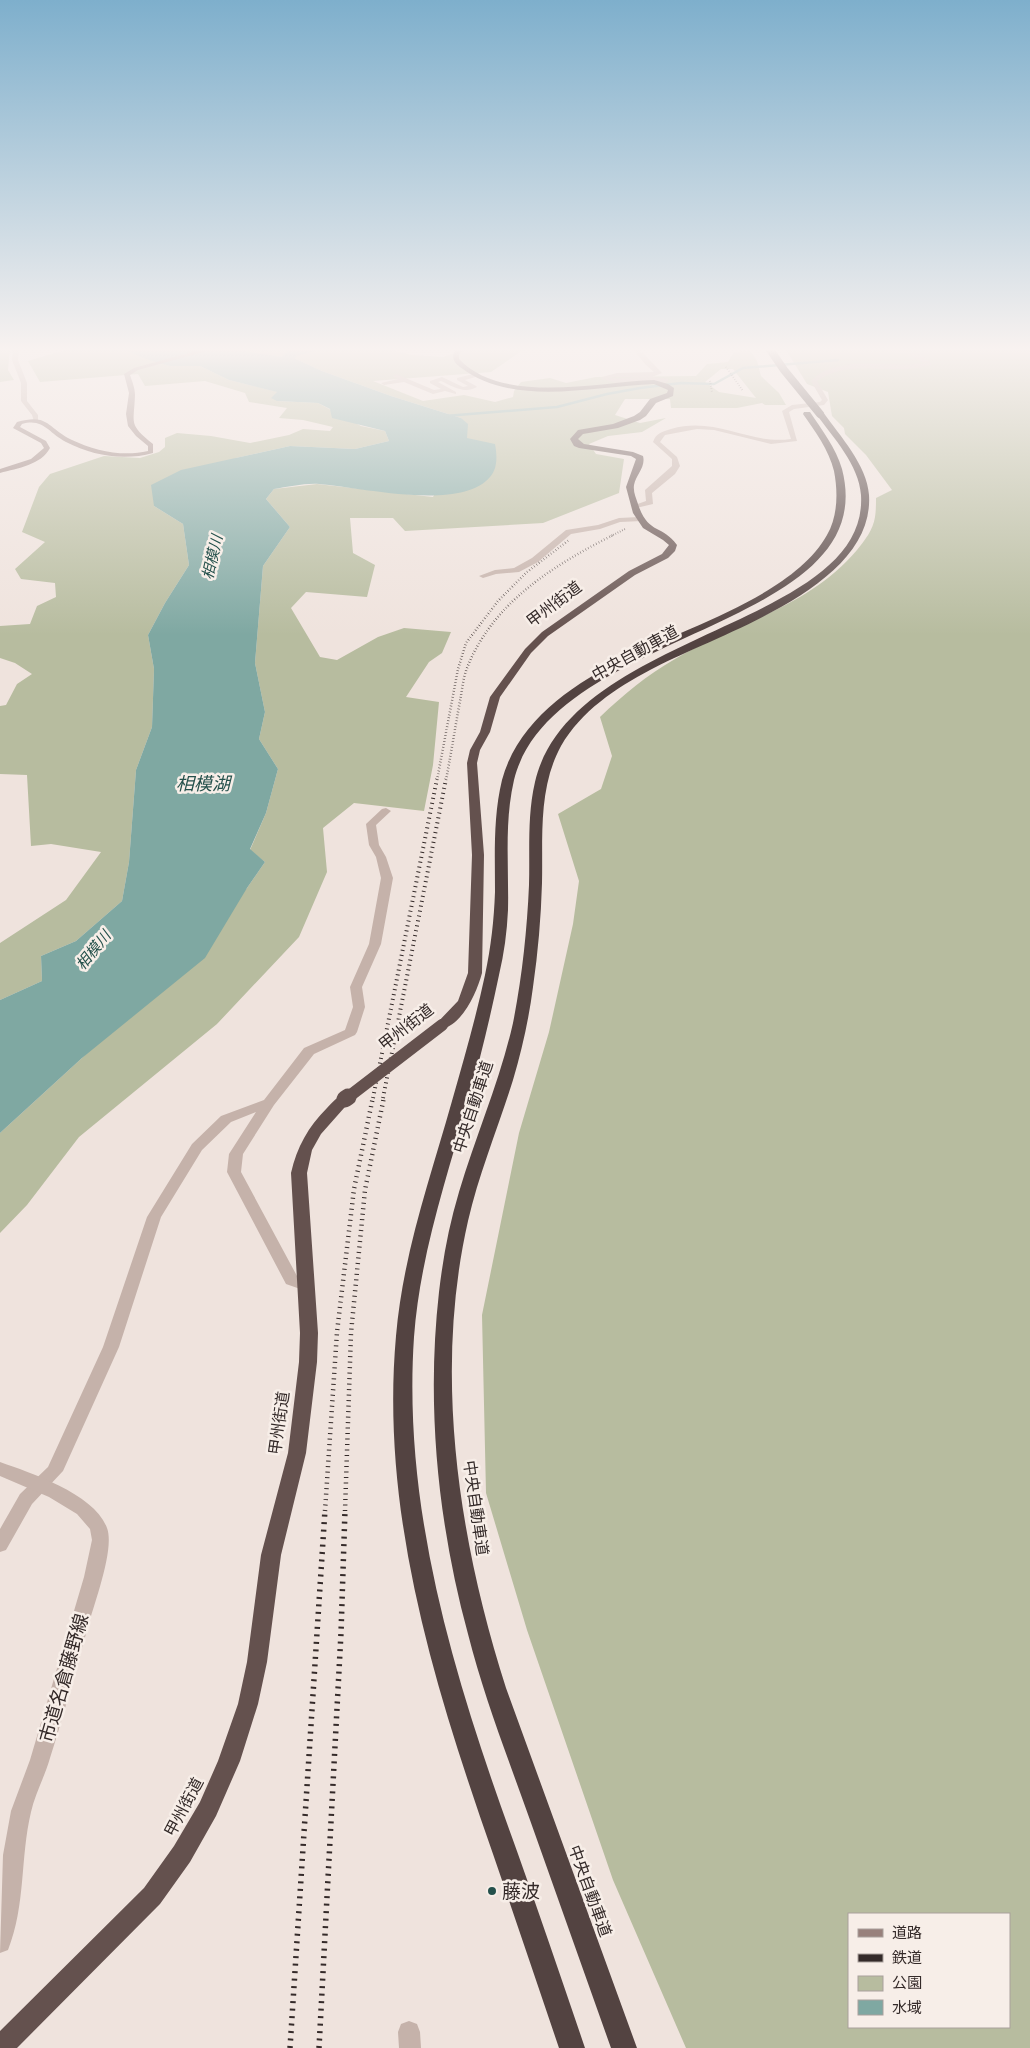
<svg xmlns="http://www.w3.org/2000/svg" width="1030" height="2048" font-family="Montserrat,'Noto Sans JP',sans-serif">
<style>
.green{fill:#b7bc9f;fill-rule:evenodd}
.water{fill:#7fa8a2}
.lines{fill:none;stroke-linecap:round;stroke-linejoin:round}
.stream{stroke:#7fa8a2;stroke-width:2.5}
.river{fill:#7fa8a2;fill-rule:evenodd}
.minor{fill:#c5b2aa;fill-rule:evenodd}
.tertiary{fill:#c5b2aa;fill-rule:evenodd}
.secondary{fill:#98817c;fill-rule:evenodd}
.trunk{fill:#64514e;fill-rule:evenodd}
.motorway{fill:#534341;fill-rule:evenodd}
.rail-far4{stroke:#342a29;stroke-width:2;stroke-dasharray:0.5 2;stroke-linecap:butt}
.rail-far3{stroke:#342a29;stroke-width:2.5;stroke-dasharray:0.5 2.5;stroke-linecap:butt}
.rail-far2{stroke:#342a29;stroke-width:4;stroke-dasharray:1 4;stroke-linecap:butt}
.rail-far1{stroke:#342a29;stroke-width:4.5;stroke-dasharray:1 4.5;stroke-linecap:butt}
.rail{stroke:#342a29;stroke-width:5.5;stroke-dasharray:2 5.5;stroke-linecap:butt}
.trunk-bridge-far1{stroke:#64514e;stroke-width:12}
.trunk-bridge{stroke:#64514e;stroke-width:17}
.motorway-bridge{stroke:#534341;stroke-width:8}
.poi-dot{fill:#24504b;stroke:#f7eee8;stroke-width:2}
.labels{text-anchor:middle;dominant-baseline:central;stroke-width:5;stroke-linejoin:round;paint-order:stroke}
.far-water-label{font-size:15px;font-style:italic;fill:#24504b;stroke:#f7eee8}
.street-label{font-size:16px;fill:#342a29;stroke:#f7eee8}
.water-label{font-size:18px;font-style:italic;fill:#24504b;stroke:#f7eee8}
.near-street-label{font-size:19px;fill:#342a29;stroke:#f7eee8}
.near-poi-label{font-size:19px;fill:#342a29;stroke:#f7eee8;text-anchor:start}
</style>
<rect width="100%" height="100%" fill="#efe3dd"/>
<g class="green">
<path d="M 0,348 L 10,348 L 8,370 L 14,380 L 0,382 Z"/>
<path d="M 67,348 L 121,348 L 170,366 L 200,366 L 229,380 L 278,392 L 277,401 L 318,403 L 361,426 L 385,431 L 389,441 L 355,449 L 290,446 L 236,458 L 154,506 L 183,524 L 189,565 L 165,603 L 148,635 L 154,669 L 152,727 L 136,770 L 129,862 L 122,901 L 76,941 L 41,956 L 42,981 L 0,1000 L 0,943 L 66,900 L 101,852 L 51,844 L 31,846 L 27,775 L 0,774 L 0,706 L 6,705 L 17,684 L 32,674 L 15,663 L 0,658 L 0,626 L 30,624 L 37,606 L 56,597 L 55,583 L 21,579 L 15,569 L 45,542 L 22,532 L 39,487 L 50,474 L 104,456 L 140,458 L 159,452 L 165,447 L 165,438 L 177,433 L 211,436 L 250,443 L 289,435 L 303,429 L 330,431 L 333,427 L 303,420 L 279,418 L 287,408 L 249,402 L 245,393 L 205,381 L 145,386 L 138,374 L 40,382 L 28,361 L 68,349 Z"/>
<path d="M 225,348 L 395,348 L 393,350 L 412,355 L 443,357 L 468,348 L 530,348 L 520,352 L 491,372 L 373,381 L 423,401 L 464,395 L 495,402 L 513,397 L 514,391 L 521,382 L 550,378 L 566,383 L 596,377 L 696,376 L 707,364 L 728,362 L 734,352 L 750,350 L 757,361 L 761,376 L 779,393 L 786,405 L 765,405 L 762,403 L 737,408 L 671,408 L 670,399 L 625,399 L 615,415 L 640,423 L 666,418 L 642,432 L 608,436 L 589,444 L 596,454 L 624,459 L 619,493 L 543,523 L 405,531 L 393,518 L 350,518 L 353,553 L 375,565 L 367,597 L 306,592 L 291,608 L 320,657 L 337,660 L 378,637 L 404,628 L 451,632 L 442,653 L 429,662 L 406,697 L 439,702 L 433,765 L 424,811 L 354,803 L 323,828 L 327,872 L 299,937 L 217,1024 L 79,1137 L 27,1205 L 0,1233 L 0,1133 L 82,1058 L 247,888 L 265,862 L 250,850 L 266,813 L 278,769 L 259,739 L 265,712 L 255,663 L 263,566 L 290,527 L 266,499 L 274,489 L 317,484 L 433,497 L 467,438 L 461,418 L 391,396 L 322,371 L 296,359 ZM 721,369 L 733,369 L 756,398 L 719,392 L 705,382 Z"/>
<path d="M 785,348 L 1030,348 L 1030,2048 L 686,2048 L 613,1880 L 527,1630 L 486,1493 L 482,1315 L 519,1133 L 549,1032 L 573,924 L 579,881 L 558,814 L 601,789 L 612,756 L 600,717 C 623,695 647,675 675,659 C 737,622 808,608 857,550 C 865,540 873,530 875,517 C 876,511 876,504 876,498 L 892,490 L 866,455 L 845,434 L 844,428 L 832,416 L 828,392 L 807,384 ZM 849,1914 L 1009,1914 L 1009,2027 L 849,2027 Z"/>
</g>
<path class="water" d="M 121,348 L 226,348 L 296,359 L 322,371 L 391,396 L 461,418 L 468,424 L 467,438 L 495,444 C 497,455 498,468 490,477 C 461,512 360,487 319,484 C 305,483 288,487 274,489 L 266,499 L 290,527 L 263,566 L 255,663 L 265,712 L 259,739 L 278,769 L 266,813 L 250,849 L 265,862 L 247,888 L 205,958 L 82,1058 L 0,1133 L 0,1000 L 42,981 L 41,956 L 76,941 L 122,901 L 129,862 L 136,770 L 152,727 L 154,669 L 148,635 L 165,603 L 189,565 L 183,524 L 154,506 L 151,485 L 181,470 L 290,446 L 355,449 L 389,441 L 385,431 L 332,418 L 330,409 L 318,403 L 277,401 L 271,398 L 277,392 L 229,380 L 200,366 L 170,366 L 146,359 Z"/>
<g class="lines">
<path class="stream" d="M 445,416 L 557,407 L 607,394 L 640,388 L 681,383 L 714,384 L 743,368 L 838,360"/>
<path class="river" d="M 296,348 L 316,348 L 314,351 L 297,356 L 276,379 L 266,379 L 264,376 L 266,373 L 289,350 Z"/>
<g class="minor">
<path d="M 632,348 L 638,348 L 662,373 L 652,377 L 668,379 L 668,381 L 662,385 L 659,381 L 617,383 L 602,379 L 602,377 L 617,373 L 654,372 L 646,365 ZM 617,377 L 639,378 L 610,378 Z"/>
<path d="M 876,348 C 894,348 919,350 932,364 C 925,368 914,368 905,369 C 875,370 844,362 817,381 L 828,400 L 824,405 L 794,409 L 789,412 L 797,441 L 771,444 L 714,430 L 697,429 L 665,435 L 660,442 L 677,457 L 680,466 L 675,474 L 652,493 L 653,504 L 636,508 L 632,506 L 646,501 L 645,490 L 672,466 L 672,459 L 653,442 C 656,433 662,432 671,429 C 717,416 748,445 791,439 L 782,411 L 792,405 L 820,402 L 822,400 L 811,381 C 840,352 888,370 924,363 L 911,356 Z"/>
<path d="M 477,373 L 479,374 L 479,376 L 465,380 L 476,386 L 477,387 C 464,394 454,387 441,381 L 438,382 L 456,392 L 456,394 L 445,391 L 433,394 L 404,382 L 384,385 L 381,383 L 398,379 L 393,376 L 396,374 L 434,390 L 441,389 L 430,383 L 430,381 L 442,377 L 463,387 L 468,386 L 457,380 L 457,378 Z"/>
<path d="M 639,517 L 642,517 L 642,521 L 620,522 L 600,529 L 571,534 L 538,562 L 519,572 L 496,574 L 483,578 L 479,576 L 495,570 L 514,568 L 532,558 L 566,530 L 598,525 L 619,518 Z"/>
<path d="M 386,808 L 391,811 L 376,825 L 379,845 L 386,857 L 393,878 L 381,944 L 362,987 L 365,1007 L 357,1032 L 355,1035 L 314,1054 L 274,1105 L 243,1154 L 241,1172 L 297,1276 L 311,1282 L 314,1286 L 311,1290 L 306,1291 L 286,1284 L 227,1172 L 229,1154 L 256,1112 L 231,1122 L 202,1150 L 161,1217 L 119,1347 L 63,1471 L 32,1504 L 6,1550 L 0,1552 L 0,1529 L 20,1494 L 48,1467 L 103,1347 L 147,1217 L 192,1144 L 221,1116 L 264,1100 L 304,1048 L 345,1030 L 353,1007 L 350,987 L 369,944 L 381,878 L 376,857 L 369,845 L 366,824 L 382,809 Z"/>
<path d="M 409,2021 L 417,2024 L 420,2032 L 421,2048 L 399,2048 L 398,2032 L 401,2024 Z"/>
</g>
<g class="tertiary">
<path d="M 13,348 L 19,348 L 18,360 L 27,383 L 27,401 L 38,415 L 38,421 L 34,421 L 32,415 L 21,401 L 21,383 L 12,360 Z"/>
<path d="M 0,1462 C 31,1473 95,1494 107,1528 C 115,1549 94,1604 88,1627 C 75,1671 64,1715 50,1758 C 45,1776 35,1794 31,1812 C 20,1858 26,1905 8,1950 L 0,1953 L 3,1855 L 11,1811 L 30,1760 L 84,1577 L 92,1540 L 90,1529 L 77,1514 L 49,1497 L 0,1476 Z"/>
</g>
<path class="secondary" d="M 207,348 L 218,348 L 138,370 L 130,375 C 132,381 135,388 135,395 C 134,424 128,424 153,444 L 153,453 C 124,461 93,456 66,442 C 48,433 44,418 22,424 L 20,427 L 46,441 L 50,448 C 41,465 18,468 0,473 L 0,469 L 31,459 L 44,448 L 41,443 L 13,428 L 17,422 C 49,413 47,428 72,440 C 95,451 123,457 148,451 L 148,446 L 136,436 L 128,426 L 126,414 L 129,393 L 124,374 L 134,368 Z"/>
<g class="trunk">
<path d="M 457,348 L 464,348 L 459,354 L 459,359 C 502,405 598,382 654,380 L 668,384 L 674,388 L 673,396 L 656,403 L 646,416 L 640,420 L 618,428 L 583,434 L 578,439 L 584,444 L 633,452 L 643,456 C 646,467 636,475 634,485 C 633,492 636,498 638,504 C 648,535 662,524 677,545 L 675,551 L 668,558 L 635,575 L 548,636 L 531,653 L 500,697 L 490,732 L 480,750 L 477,763 L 484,855 L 482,973 C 477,992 463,1024 442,1029 L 435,1025 L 458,1001 L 468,973 L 472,855 L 467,763 L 470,750 L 480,732 L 490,697 L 525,649 L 542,632 L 629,571 L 662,554 L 669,545 L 663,540 L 643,528 L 633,513 L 626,487 L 636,459 L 631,456 L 579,448 L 574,446 L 570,439 L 578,430 L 613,424 L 634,416 L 640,412 L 650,399 L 667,393 L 668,390 L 654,384 C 592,386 513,408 460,367 C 452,361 451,356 457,348 Z"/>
<path d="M 345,1094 L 350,1096 L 352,1099 L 321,1134 L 312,1150 L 307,1173 L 318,1333 L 317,1362 L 306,1453 L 281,1555 L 267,1662 L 258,1704 L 240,1761 L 216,1816 L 190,1862 L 160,1904 L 17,2048 L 0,2048 L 0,2031 L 144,1888 L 174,1846 L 200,1802 L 218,1761 L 238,1704 L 247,1662 L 261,1555 L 288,1453 L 299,1362 L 300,1333 L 291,1173 C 297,1147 308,1127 327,1108 C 332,1103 337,1096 345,1094 Z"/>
</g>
<g class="motorway">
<path d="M 804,412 L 810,412 C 822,430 836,448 842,469 C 884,630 552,627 514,780 C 504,823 509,867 508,910 C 507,932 504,954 499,975 C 490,1018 480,1060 468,1102 C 446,1180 420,1256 414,1337 C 402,1516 458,1689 518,1854 C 541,1919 563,1983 585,2048 L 559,2048 C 537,1983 515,1918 493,1854 C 435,1688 380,1514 396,1336 C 403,1254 430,1179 452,1101 C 464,1059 476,1017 485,975 C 491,947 494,920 495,892 C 495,855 493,817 502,780 C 518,721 572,685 623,659 C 684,628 793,596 827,535 C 838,516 838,492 834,471 C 829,450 815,431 803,414 Z"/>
<path d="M 817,412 L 823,412 C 840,436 867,465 869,495 C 875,588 716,634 650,670 C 616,688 581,711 561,746 C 538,788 543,837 542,883 C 541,918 538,952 533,987 C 529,1018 522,1050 513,1080 C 498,1128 479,1173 468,1221 C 433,1375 459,1541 506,1688 L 637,2048 L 611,2048 C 584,1972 557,1896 530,1820 C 508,1758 484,1697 468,1634 C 438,1524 426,1406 439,1292 C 443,1258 449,1225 459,1192 C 476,1135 500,1081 513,1023 C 522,978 527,931 529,885 C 530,851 527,816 535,782 C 570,630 869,627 861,495 C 859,465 833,437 816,414 Z"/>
</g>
<g class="rail-far4">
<path d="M 726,367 L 743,391"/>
<path d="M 710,381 L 712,392"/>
<path d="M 611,536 L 625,529"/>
</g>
<g class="rail-far3">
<path d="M 437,780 L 458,669 L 466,643 L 498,601 L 527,572 L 569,540"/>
<path d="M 446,780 C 451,754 455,728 460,701 C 462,691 463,678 467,668 C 493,602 553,566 613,535"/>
</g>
<g class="rail-far2">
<path d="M 373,1098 L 437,779"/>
<path d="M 383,1098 L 446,779"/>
</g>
<g class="rail-far1">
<path d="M 325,1511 L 337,1332 L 354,1189 L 373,1097"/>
<path d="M 345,1511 L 351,1333 L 365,1190 L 384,1097"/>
</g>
<g class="rail">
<path d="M 290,2048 L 325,1510"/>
<path d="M 319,2048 L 341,1633 L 345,1510"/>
</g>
<path class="trunk-bridge-far1" d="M 347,1098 L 442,1025"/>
<path class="trunk-bridge" d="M 345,1099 L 348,1097"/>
<path class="motorway-bridge" d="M 769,348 L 784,370 L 820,414"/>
</g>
<linearGradient id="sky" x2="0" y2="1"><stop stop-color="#7eafcc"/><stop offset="0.55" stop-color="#f8f2f0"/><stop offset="1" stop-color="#f8f2f0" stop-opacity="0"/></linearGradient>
<rect width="1030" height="635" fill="url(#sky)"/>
<circle class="poi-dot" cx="492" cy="1891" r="5"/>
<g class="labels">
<g class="far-water-label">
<text transform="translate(212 557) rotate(-77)">相模川</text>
<text transform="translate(93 950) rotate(-51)">相模川</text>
</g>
<g class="street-label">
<text transform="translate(554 604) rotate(-37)">甲州街道</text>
<text transform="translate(635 653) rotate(-29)">中央自動車道</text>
<text transform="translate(406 1027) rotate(-38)">甲州街道</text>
<text transform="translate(473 1107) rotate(-72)">中央自動車道</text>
<text transform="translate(279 1423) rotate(-82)">甲州街道</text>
<text transform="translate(476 1508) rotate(82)">中央自動車道</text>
<text transform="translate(184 1807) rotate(-62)">甲州街道</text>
<text transform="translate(590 1891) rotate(70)">中央自動車道</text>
</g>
<g class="water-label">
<text x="203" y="784">相模湖</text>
</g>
<g class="near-street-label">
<text transform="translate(64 1678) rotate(-74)">市道名倉藤野線</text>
</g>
<g class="near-poi-label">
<text x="502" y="1891">藤波</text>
</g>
</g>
<rect x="848" y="1913" width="162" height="115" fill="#f7eee8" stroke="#a9a09c"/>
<rect x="858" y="1929" width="25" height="8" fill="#98817c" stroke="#a9a09c"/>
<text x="892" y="1938" font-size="15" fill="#342a29">道路</text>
<rect x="858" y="1954" width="25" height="8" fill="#342a29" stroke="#a9a09c"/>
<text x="892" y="1963" font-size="15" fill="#342a29">鉄道</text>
<rect x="858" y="1976" width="25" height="15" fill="#b7bc9f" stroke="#a9a09c"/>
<text x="892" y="1988" font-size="15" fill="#342a29">公園</text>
<rect x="858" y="2000" width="25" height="15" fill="#7fa8a2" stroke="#a9a09c"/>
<text x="892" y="2013" font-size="15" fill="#342a29">水域</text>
</svg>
